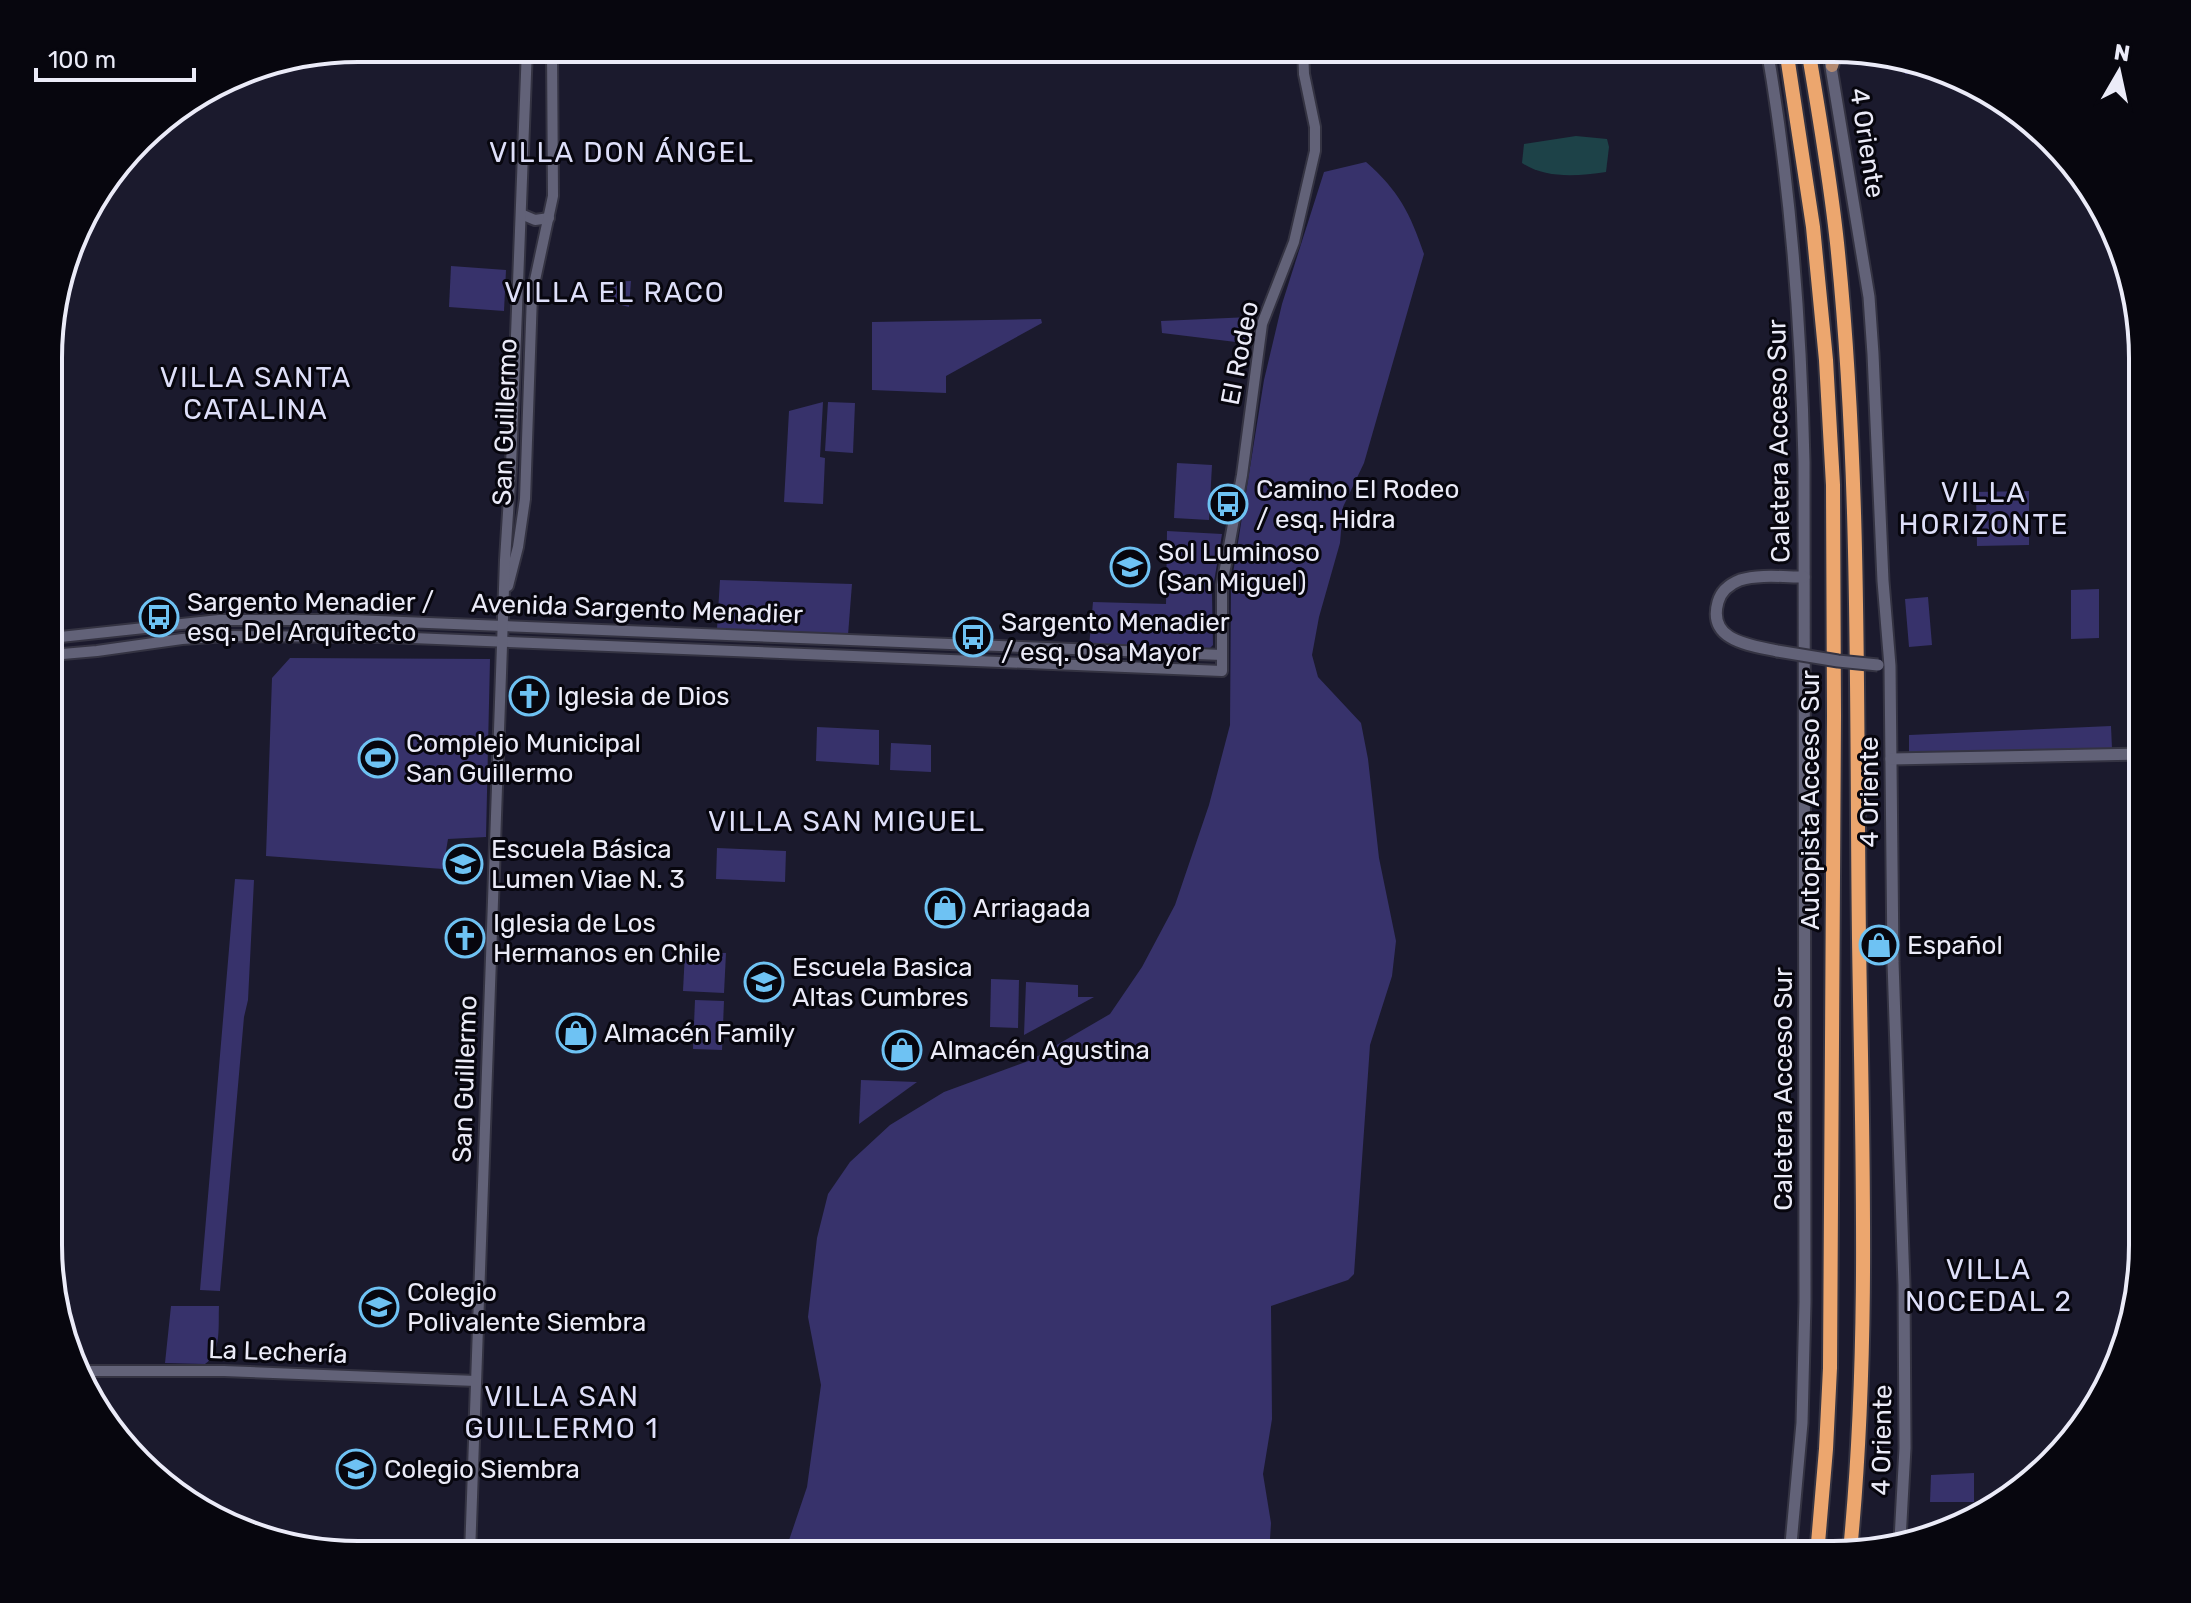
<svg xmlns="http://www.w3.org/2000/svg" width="2191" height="1603" font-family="Rubik,sans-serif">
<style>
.green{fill:#37326b}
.water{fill:#1d4248}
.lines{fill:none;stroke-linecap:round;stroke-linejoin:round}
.tertiary-casing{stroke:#343342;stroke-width:14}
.secondary-casing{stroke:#343342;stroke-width:15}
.primary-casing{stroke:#343342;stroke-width:16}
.motorway-casing{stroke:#343342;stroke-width:18}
.tertiary{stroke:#626278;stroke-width:10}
.secondary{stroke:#626278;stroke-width:11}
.primary{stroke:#b58b72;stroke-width:12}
.motorway{stroke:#eca66e;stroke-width:14}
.secondary-bridge-casing{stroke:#343342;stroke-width:15;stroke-linecap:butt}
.secondary-bridge{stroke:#626278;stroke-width:11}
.labels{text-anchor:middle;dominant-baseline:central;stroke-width:6;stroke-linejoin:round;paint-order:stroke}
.street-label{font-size:26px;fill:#ebebf8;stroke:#07060e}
.poi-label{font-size:26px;fill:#ebebf8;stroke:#07060e;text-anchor:start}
.neighbourhood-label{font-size:28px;letter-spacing:2px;fill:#dedff9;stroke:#07060e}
.rim{fill:none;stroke:#ebebf8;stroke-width:4}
</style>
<rect width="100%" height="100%" fill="#1b1a2d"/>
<g class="green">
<path d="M 1905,61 L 1951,71 L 1955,74 L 1905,74 Z"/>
<path d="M 1366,162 C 1399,191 1410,213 1424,254 L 1364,463 L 1343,507 L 1340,543 L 1319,617 L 1312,655 L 1318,677 L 1361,723 L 1368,759 L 1379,858 L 1396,941 L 1392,976 L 1370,1045 L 1354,1274 L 1348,1280 L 1271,1306 L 1272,1419 L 1263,1474 L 1271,1523 L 1269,1555 L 784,1555 L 807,1487 L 821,1385 L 808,1317 L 817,1238 L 828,1194 L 850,1162 L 890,1125 L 944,1092 L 1031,1060 L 1110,1014 L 1142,967 L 1175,905 L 1209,805 L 1230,725 L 1231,586 L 1264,380 L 1282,304 L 1324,172 Z"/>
<path d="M 451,266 L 506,270 L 504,311 L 449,307 Z"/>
<path d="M 631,281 L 629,307 L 598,299 L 600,282 Z"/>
<path d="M 1250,317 L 1244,343 L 1162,333 L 1161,321 Z"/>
<path d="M 1041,319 L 1042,323 L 946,376 L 946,393 L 872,390 L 872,322 Z"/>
<path d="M 823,402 L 820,457 L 825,458 L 823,504 L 784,502 L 789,411 Z"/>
<path d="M 828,402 L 855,403 L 853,453 L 825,451 Z"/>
<path d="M 1177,463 L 1212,465 L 1209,520 L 1174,518 Z"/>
<path d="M 2029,491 L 2029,545 L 1977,546 L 1976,492 Z"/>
<path d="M 1167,531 L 1222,534 L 1212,594 L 1213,645 L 1208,650 L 1089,647 L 1093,602 L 1166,604 Z"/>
<path d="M 720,580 L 852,584 L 848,635 L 717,629 Z"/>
<path d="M 2099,589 L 2099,638 L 2071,639 L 2071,590 Z"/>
<path d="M 1928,597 L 1932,645 L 1909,647 L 1905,599 Z"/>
<path d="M 2142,647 L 2142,747 L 2140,747 L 2133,741 L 2127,659 Z"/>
<path d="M 290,658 L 490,659 L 486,837 L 448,839 L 443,869 L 266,856 L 272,678 Z"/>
<path d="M 2111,726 L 2112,749 L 1909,753 L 1909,735 Z"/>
<path d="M 817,727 L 879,730 L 879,765 L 816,761 Z"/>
<path d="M 891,743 L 931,745 L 931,772 L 890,770 Z"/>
<path d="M 717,848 L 786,851 L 785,882 L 716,879 Z"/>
<path d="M 235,879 L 254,880 L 248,1000 L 244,1017 L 220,1291 L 200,1290 Z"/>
<path d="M 685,952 L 726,953 L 724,993 L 683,991 Z"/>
<path d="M 991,979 L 1019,980 L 1018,1028 L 990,1027 Z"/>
<path d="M 1026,982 L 1078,985 L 1078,997 L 1094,997 L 1024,1035 Z"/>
<path d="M 695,1000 L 724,1001 L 722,1050 L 693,1049 Z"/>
<path d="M 861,1080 L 917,1082 L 859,1124 Z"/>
<path d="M 171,1306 L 219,1306 C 218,1324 222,1353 205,1364 L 165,1363 Z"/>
<path d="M 1974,1473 L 1974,1502 L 1930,1502 L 1931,1475 Z"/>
</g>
<path class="water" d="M 1576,136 L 1607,139 L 1609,147 L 1606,172 C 1578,176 1546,179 1522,163 L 1524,144 Z"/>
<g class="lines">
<g class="tertiary-casing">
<g id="tertiary">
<path d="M 521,214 L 535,220 L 549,218"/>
<path d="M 508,586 L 518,547 L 525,499 L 532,294 L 553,196 L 552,48"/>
<path d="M 51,638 L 219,620 L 353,620 L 1222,655"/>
<path d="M 51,655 L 97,651 L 182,639 L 228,636 L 388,637 L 1222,671 L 1222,585 L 1242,475 L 1262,324 L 1294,242 L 1315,151 L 1315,127 L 1304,74 L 1303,48"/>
<path d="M 79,1371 L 224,1371 L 476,1381"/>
<path d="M 470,1554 L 505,560 L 511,466 L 527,48"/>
</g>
</g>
<g class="secondary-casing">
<g id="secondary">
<path d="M 1767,49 C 1791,187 1801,321 1804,462 L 1805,1302 L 1802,1423 L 1790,1555"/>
<path d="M 1828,49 L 1869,297 L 1873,354 L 1883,581 L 1890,666 L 1893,962 L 1904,1285 L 1905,1448 L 1900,1540"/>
<path d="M 1777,651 C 1750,645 1707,641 1718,602 C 1721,591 1730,584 1740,580 C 1759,574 1784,577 1804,577"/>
<path d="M 1891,759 L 2142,754"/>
</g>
</g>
<g class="primary-casing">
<path id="primary" d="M 1832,66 L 1837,49"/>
</g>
<g class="motorway-casing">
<g id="motorway">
<path d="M 1786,49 L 1813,227 L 1826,360 L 1833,485 L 1834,715 L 1830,1368 L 1826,1449 L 1817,1555"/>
<path d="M 1808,49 C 1819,113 1830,178 1837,243 C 1861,474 1856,707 1859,939 C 1862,1143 1870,1348 1850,1551"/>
</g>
</g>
<use href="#tertiary" class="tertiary"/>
<use href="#secondary" class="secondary"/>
<use href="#primary" class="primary"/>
<use href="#motorway" class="motorway"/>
<g class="secondary-bridge-casing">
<path id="secondary-bridge" d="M 1777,651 L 1838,661 L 1878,665"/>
</g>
<use href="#secondary-bridge" class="secondary-bridge"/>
</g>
<defs>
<g id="bus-ring" transform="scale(2)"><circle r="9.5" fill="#07060e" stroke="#6ec2f3" stroke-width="1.5"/><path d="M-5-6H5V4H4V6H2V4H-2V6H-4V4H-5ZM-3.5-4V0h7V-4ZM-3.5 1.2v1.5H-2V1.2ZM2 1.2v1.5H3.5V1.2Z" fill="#6ec2f3"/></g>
<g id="school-ring" transform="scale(2)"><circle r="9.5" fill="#07060e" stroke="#6ec2f3" stroke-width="1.5"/><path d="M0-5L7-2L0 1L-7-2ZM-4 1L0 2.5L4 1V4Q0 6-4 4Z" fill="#6ec2f3"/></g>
<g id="church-ring" transform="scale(2)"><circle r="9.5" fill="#07060e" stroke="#6ec2f3" stroke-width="1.5"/><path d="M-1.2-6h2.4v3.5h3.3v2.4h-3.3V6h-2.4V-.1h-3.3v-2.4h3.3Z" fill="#6ec2f3"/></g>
<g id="stadium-ring" transform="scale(2)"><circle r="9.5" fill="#07060e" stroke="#6ec2f3" stroke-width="1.5"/><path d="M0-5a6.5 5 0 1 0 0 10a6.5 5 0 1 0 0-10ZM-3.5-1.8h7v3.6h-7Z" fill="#6ec2f3"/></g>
<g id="shop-ring" transform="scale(2)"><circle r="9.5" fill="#07060e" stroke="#6ec2f3" stroke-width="1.5"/><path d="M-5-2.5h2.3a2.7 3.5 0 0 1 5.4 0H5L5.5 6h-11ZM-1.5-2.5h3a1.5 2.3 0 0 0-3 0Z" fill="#6ec2f3"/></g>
</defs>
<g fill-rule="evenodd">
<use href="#bus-ring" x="1228" y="504"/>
<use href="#school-ring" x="1130" y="567"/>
<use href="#bus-ring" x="159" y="617"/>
<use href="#bus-ring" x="973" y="637"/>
<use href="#church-ring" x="529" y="696"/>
<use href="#stadium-ring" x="378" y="758"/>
<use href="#school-ring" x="463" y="864"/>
<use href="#shop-ring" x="945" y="908"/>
<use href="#church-ring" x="465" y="938"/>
<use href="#shop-ring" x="1879" y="945"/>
<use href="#school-ring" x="764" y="982"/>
<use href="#shop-ring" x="576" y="1033"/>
<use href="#shop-ring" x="902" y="1050"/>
<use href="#school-ring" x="379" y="1307"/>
<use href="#school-ring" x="356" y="1469"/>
</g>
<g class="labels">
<g class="street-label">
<text transform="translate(1867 143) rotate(81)">4 Oriente</text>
<text transform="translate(1240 353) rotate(-79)">El Rodeo</text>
<text transform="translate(505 422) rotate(-88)">San Guillermo</text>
<text transform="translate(1779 441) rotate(-91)">Caletera Acceso Sur</text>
<text transform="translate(637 609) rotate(2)">Avenida Sargento Menadier</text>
<text transform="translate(1869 792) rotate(-90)">4 Oriente</text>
<text transform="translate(1810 800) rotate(-90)">Autopista Acceso Sur</text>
<text transform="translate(465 1079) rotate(-88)">San Guillermo</text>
<text transform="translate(1783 1089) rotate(-90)">Caletera Acceso Sur</text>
<text transform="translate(278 1352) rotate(2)">La Lechería</text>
<text transform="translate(1882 1440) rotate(-89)">4 Oriente</text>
</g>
<g class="poi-label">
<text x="1256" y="489">Camino El Rodeo<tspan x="1256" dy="30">/ esq. Hidra</tspan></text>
<text x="1158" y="552">Sol Luminoso<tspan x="1158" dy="30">(San Miguel)</tspan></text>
<text x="187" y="602">Sargento Menadier /<tspan x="187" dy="30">esq. Del Arquitecto</tspan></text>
<text x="1001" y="622">Sargento Menadier<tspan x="1001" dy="30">/ esq. Osa Mayor</tspan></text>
<text x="557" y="696">Iglesia de Dios</text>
<text x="406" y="743">Complejo Municipal<tspan x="406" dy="30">San Guillermo</tspan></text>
<text x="491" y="849">Escuela Básica<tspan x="491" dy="30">Lumen Viae N. 3</tspan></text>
<text x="973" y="908">Arriagada</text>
<text x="493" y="923">Iglesia de Los<tspan x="493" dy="30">Hermanos en Chile</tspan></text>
<text x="1907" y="945">Español</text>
<text x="792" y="967">Escuela Basica<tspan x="792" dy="30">Altas Cumbres</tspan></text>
<text x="604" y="1033">Almacén Family</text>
<text x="930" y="1050">Almacén Agustina</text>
<text x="407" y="1292">Colegio<tspan x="407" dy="30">Polivalente Siembra</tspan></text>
<text x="384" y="1469">Colegio Siembra</text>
</g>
<g class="neighbourhood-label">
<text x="622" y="152">VILLA DON ÁNGEL</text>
<text x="615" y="292">VILLA EL RACO</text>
<text x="256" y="377">VILLA SANTA<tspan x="256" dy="32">CATALINA</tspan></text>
<text x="1984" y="492">VILLA<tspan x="1984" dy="32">HORIZONTE</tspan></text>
<text x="847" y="821">VILLA SAN MIGUEL</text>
<text x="1989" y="1269">VILLA<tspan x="1989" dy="32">NOCEDAL 2</tspan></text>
<text x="562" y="1396">VILLA SAN<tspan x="562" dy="32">GUILLERMO 1</tspan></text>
</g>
</g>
<path d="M0 0H2191V1603H0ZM358 62H1833A296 296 0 0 1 2129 358V1245A296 296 0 0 1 1833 1541H358A296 296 0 0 1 62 1245V358A296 296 0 0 1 358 62Z" fill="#07060e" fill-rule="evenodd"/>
<path class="rim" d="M358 62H1833A296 296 0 0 1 2129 358V1245A296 296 0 0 1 1833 1541H358A296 296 0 0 1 62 1245V358A296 296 0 0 1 358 62Z"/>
<g transform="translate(2119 72) rotate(9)" stroke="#07060e" stroke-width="6" paint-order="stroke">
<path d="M0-6L14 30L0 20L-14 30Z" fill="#ebebf8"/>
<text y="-12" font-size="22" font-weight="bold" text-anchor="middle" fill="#ebebf8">N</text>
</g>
<path d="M36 68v12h158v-12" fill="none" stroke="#ebebf8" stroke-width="4"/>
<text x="48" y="68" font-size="24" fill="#ebebf8" stroke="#07060e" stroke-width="6" paint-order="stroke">100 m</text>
</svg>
